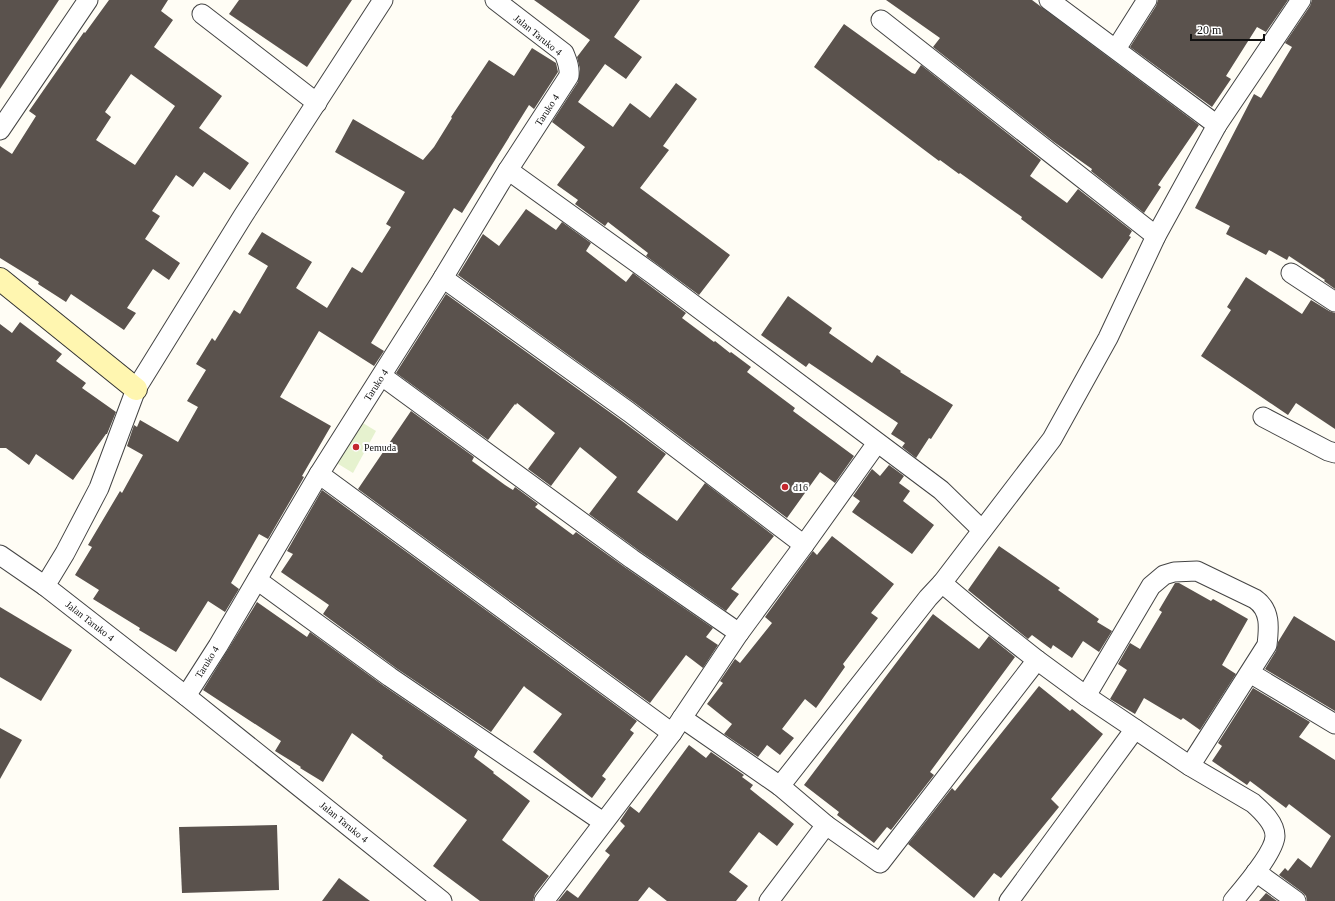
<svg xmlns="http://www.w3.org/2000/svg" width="1335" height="901" font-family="'Times New Roman',serif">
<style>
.pitch{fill:#e6f2cf}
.building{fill:#5a524d;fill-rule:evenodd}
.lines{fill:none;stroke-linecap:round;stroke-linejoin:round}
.street-casing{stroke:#444;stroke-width:21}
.secondary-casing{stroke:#333;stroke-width:24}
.street{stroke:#fff;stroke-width:19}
.secondary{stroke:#fff6b0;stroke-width:22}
.poi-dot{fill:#c4262e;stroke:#fff;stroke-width:1.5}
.labels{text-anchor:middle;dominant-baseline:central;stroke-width:4;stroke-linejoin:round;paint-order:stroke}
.street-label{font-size:10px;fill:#111;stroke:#fff}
.poi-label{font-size:10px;fill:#111;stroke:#fff;text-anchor:start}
</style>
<rect width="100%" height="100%" fill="#fffdf5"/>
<path class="pitch" d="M 358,420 L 376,431 L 353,473 L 335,462 Z"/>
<g class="building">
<path d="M 0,0 L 59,0 L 0,89 Z"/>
<path d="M 109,0 L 168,0 L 161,11 L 173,20 L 154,47 L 222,96 L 199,128 L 249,163 L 230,190 L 204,172 L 193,187 L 176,175 L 152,211 L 160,216 L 145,239 L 180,263 L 169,280 L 153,269 L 127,308 L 136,313 L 124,330 L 71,294 L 66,302 L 38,284 L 39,282 L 0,258 L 0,146 L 12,154 L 36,116 L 29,111 L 84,32 L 85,33 ZM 131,74 L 175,106 L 135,165 L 96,140 L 111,117 L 105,112 Z"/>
<path d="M 239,0 L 352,0 L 307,67 L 229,14 Z"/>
<path d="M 534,0 L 640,0 L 614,37 L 642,57 L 626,79 L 605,64 L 578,102 L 613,127 L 630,103 L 650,118 L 676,83 L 697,99 L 663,146 L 669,150 L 640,188 L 730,255 L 699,295 L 646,256 L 648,253 L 608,222 L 605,226 L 575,204 L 578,200 L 557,185 L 585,147 L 552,122 L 578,82 L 580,69 L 577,57 L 590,40 Z"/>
<path d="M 886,0 L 1032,0 L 1199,125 L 1158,185 L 1161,187 L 1144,213 L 1091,171 L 1092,169 L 1054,142 L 933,47 L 940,38 Z"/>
<path d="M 1158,0 L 1288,0 L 1266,32 L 1257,27 L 1226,76 L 1231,79 L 1212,107 L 1130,47 L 1156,6 Z"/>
<path d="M 1312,0 L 1335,0 L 1335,289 L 1324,281 L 1325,280 L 1289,256 L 1287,260 L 1269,250 L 1266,255 L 1226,234 L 1230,226 L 1195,208 L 1254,94 L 1261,98 L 1292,47 L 1285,43 L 1310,6 Z"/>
<path d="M 844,24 L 912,73 L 915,74 L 921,65 L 1041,160 L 1030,176 L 1067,203 L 1078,189 L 1132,231 L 1129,236 L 1131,237 L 1102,279 L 1021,219 L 1022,217 L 960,173 L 959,174 L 940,160 L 939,161 L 814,67 Z"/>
<path d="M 532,48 L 556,63 L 558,72 L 534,109 L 529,105 L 462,213 L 454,208 L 371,343 L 384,351 L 374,366 L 319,331 L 280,397 L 331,426 L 302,476 L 304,477 L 268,539 L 259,534 L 231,583 L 239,589 L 225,612 L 208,601 L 176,652 L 139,630 L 140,628 L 93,599 L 99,590 L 75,575 L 92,547 L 88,545 L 120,491 L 122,493 L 143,455 L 127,446 L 134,425 L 137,427 L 140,420 L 178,442 L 198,407 L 187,401 L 206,370 L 196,364 L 212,338 L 215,341 L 234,310 L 240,314 L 268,266 L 248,254 L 262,232 L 312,262 L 296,288 L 327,308 L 352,267 L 362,273 L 391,227 L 386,224 L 405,192 L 335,152 L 353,119 L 423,160 L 434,147 L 452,118 L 451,117 L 489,60 L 514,76 Z"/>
<path d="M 526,209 L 556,230 L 562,222 L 591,243 L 586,251 L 626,282 L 633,273 L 686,313 L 682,318 L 714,342 L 715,341 L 730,353 L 731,352 L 751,367 L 747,372 L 795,408 L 793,411 L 854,456 L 835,483 L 820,472 L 787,518 L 635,403 L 458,275 L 483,234 L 499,246 Z"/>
<path d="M 1246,277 L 1302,314 L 1311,300 L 1329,311 L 1335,313 L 1335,429 L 1296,403 L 1288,415 L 1201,356 L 1231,310 L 1227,307 Z"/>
<path d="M 446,294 L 622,421 L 666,454 L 637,492 L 677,521 L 705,483 L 774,536 L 731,589 L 739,594 L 726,611 L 638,550 L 589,514 L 617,477 L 580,447 L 551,486 L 528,469 L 555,433 L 517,403 L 516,405 L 515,404 L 488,440 L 396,373 Z"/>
<path d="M 788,296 L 832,328 L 829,333 L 872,363 L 877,355 L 901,371 L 900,372 L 953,405 L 931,439 L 929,438 L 916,458 L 902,447 L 905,443 L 891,434 L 898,423 L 809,363 L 806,367 L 761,335 Z"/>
<path d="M 20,322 L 62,354 L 56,361 L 86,383 L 82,388 L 116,412 L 107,434 L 106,434 L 73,480 L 36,454 L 29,465 L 6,448 L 0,448 L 0,324 L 12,333 Z"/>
<path d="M 411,411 L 474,457 L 472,461 L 505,485 L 513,490 L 515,487 L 538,504 L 535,507 L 573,535 L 576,532 L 626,568 L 713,628 L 706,637 L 718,645 L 703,668 L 686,655 L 650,703 L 358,489 Z"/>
<path d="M 889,465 L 904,476 L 899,483 L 910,491 L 903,501 L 934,525 L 912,554 L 852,512 L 860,501 L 853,496 L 872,469 L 880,476 Z"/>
<path d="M 322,490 L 637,721 L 630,730 L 634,733 L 602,776 L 606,779 L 592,798 L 533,752 L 562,714 L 526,688 L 524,686 L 491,732 L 396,668 L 323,614 L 329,605 L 281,572 L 293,554 L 287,551 Z"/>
<path d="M 832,536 L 894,584 L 871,613 L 878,618 L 843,664 L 845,667 L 816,708 L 805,699 L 782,729 L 794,738 L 780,755 L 767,745 L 758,757 L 724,734 L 732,724 L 707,704 L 723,683 L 720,681 L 735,659 L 740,663 L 772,623 L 765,617 L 813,551 L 817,555 Z"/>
<path d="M 999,546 L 1060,588 L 1058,590 L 1099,619 L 1097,622 L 1112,631 L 1099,652 L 1083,641 L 1072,658 L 1053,645 L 1051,649 L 1032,635 L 1028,639 L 968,590 Z"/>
<path d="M 1175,583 L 1179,583 L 1211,601 L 1213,599 L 1248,619 L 1222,665 L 1236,674 L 1200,730 L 1183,718 L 1181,720 L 1144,698 L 1135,714 L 1110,699 L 1127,670 L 1118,664 L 1130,643 L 1140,649 L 1162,612 L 1159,610 Z"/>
<path d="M 257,602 L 307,637 L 310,632 L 384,686 L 478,750 L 474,757 L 494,772 L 493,773 L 530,801 L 502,840 L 549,876 L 535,894 L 533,901 L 480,901 L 433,866 L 467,820 L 382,758 L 383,756 L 352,733 L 323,782 L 300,768 L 301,767 L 275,751 L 281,741 L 203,690 Z"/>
<path d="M 0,607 L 72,650 L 41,701 L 0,677 Z"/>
<path d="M 933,614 L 979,649 L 989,636 L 1015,657 L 930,772 L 934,775 L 891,830 L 887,827 L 874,843 L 837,815 L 839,812 L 804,785 Z"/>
<path d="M 1294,616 L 1335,641 L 1335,711 L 1265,669 L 1276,651 L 1278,642 Z"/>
<path d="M 1039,686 L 1070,711 L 1072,709 L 1103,734 L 1051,799 L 1059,807 L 1001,878 L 994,873 L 974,898 L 908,844 L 952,788 L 955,791 Z"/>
<path d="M 1253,688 L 1310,722 L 1299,737 L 1335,760 L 1335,901 L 1307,901 L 1306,896 L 1302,892 L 1279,875 L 1285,868 L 1288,871 L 1298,858 L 1311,868 L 1331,836 L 1289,804 L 1286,808 L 1250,781 L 1247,785 L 1212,761 L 1222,746 L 1218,743 Z"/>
<path d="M 0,728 L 22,740 L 0,779 Z"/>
<path d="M 689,745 L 706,758 L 711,752 L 744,775 L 742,777 L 753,785 L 750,789 L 794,824 L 777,846 L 759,832 L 729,872 L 748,886 L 736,901 L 667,901 L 649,887 L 638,901 L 558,901 L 567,890 L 578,898 L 610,855 L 605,851 L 625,826 L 620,821 L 630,806 L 639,813 Z"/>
<path d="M 277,825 L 279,890 L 182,893 L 179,827 Z"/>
<path d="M 339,878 L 370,901 L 322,901 Z"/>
<path d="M 1266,893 L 1277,901 L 1259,901 Z"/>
</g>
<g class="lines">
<g class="street-casing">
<g id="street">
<path d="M 383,0 L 243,216 L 136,389 L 99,488 L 65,553 L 45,586 L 186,696 L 442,901"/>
<path d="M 1049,0 L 1217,125"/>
<path d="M 202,14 L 317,103"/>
<path d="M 881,20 L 1156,236"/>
<path d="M 1116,49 L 1147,0"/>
<path d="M 0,130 L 88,0"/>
<path d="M 508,170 L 654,275 L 941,490 L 982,530"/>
<path d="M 1291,273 L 1335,302"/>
<path d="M 443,278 L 629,412 L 804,545"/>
<path d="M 382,376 L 632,559 L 739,633"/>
<path d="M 1263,417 L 1328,451 L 1335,453"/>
<path d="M 319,474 L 672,733"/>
<path d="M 0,555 L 45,586"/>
<path d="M 257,580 L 390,677 L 603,822"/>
<path d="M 1250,673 L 1335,724"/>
<path d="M 186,696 L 218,646 L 319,474 L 443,278 L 508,170 L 569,76 C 570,67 567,61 564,53 L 495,0"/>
<path d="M 1086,696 L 1151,586 L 1164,575 L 1174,572 L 1197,571 L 1255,599 C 1271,610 1269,628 1267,645 L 1190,766"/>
<path d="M 682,718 L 780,786 L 826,825 L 880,863 L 1037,660"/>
<path d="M 780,786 L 928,598 L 942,583"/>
<path d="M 1256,872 L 1296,901"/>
<path d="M 544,901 L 672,733 L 739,633 L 804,545 L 877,443"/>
<path d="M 769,901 L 826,825"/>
<path d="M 1009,901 L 1135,729"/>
<path d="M 1233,901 C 1244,888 1275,851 1275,836 C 1275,823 1262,811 1253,803 L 1190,766 L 1086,696 L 1037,660 L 980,615 L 942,583 L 1052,439 L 1108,338 L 1156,236 L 1217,125 L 1301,0"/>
</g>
</g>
<g class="secondary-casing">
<path id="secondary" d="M 0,279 L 136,389"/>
</g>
<use href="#street" class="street"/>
<use href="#secondary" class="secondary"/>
</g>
<g class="poi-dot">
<circle cx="356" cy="447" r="4"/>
<circle cx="785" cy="487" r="4"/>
</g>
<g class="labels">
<g class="street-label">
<text transform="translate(538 35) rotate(39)">Jalan Taruko 4</text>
<text transform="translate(547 110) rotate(-57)">Taruko 4</text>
<text transform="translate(376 385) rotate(-57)">Taruko 4</text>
<text transform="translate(90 621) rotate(38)">Jalan Taruko 4</text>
<text transform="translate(207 662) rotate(-58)">Taruko 4</text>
<text transform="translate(344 822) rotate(39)">Jalan Taruko 4</text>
</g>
<g class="poi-label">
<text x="364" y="447">Pemuda</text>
<text x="793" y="487">d16</text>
</g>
</g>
<path d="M1191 34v6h73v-6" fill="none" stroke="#111111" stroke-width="2"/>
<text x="1197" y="34" font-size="12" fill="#111111" stroke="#ffffff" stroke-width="3" paint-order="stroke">20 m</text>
</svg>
